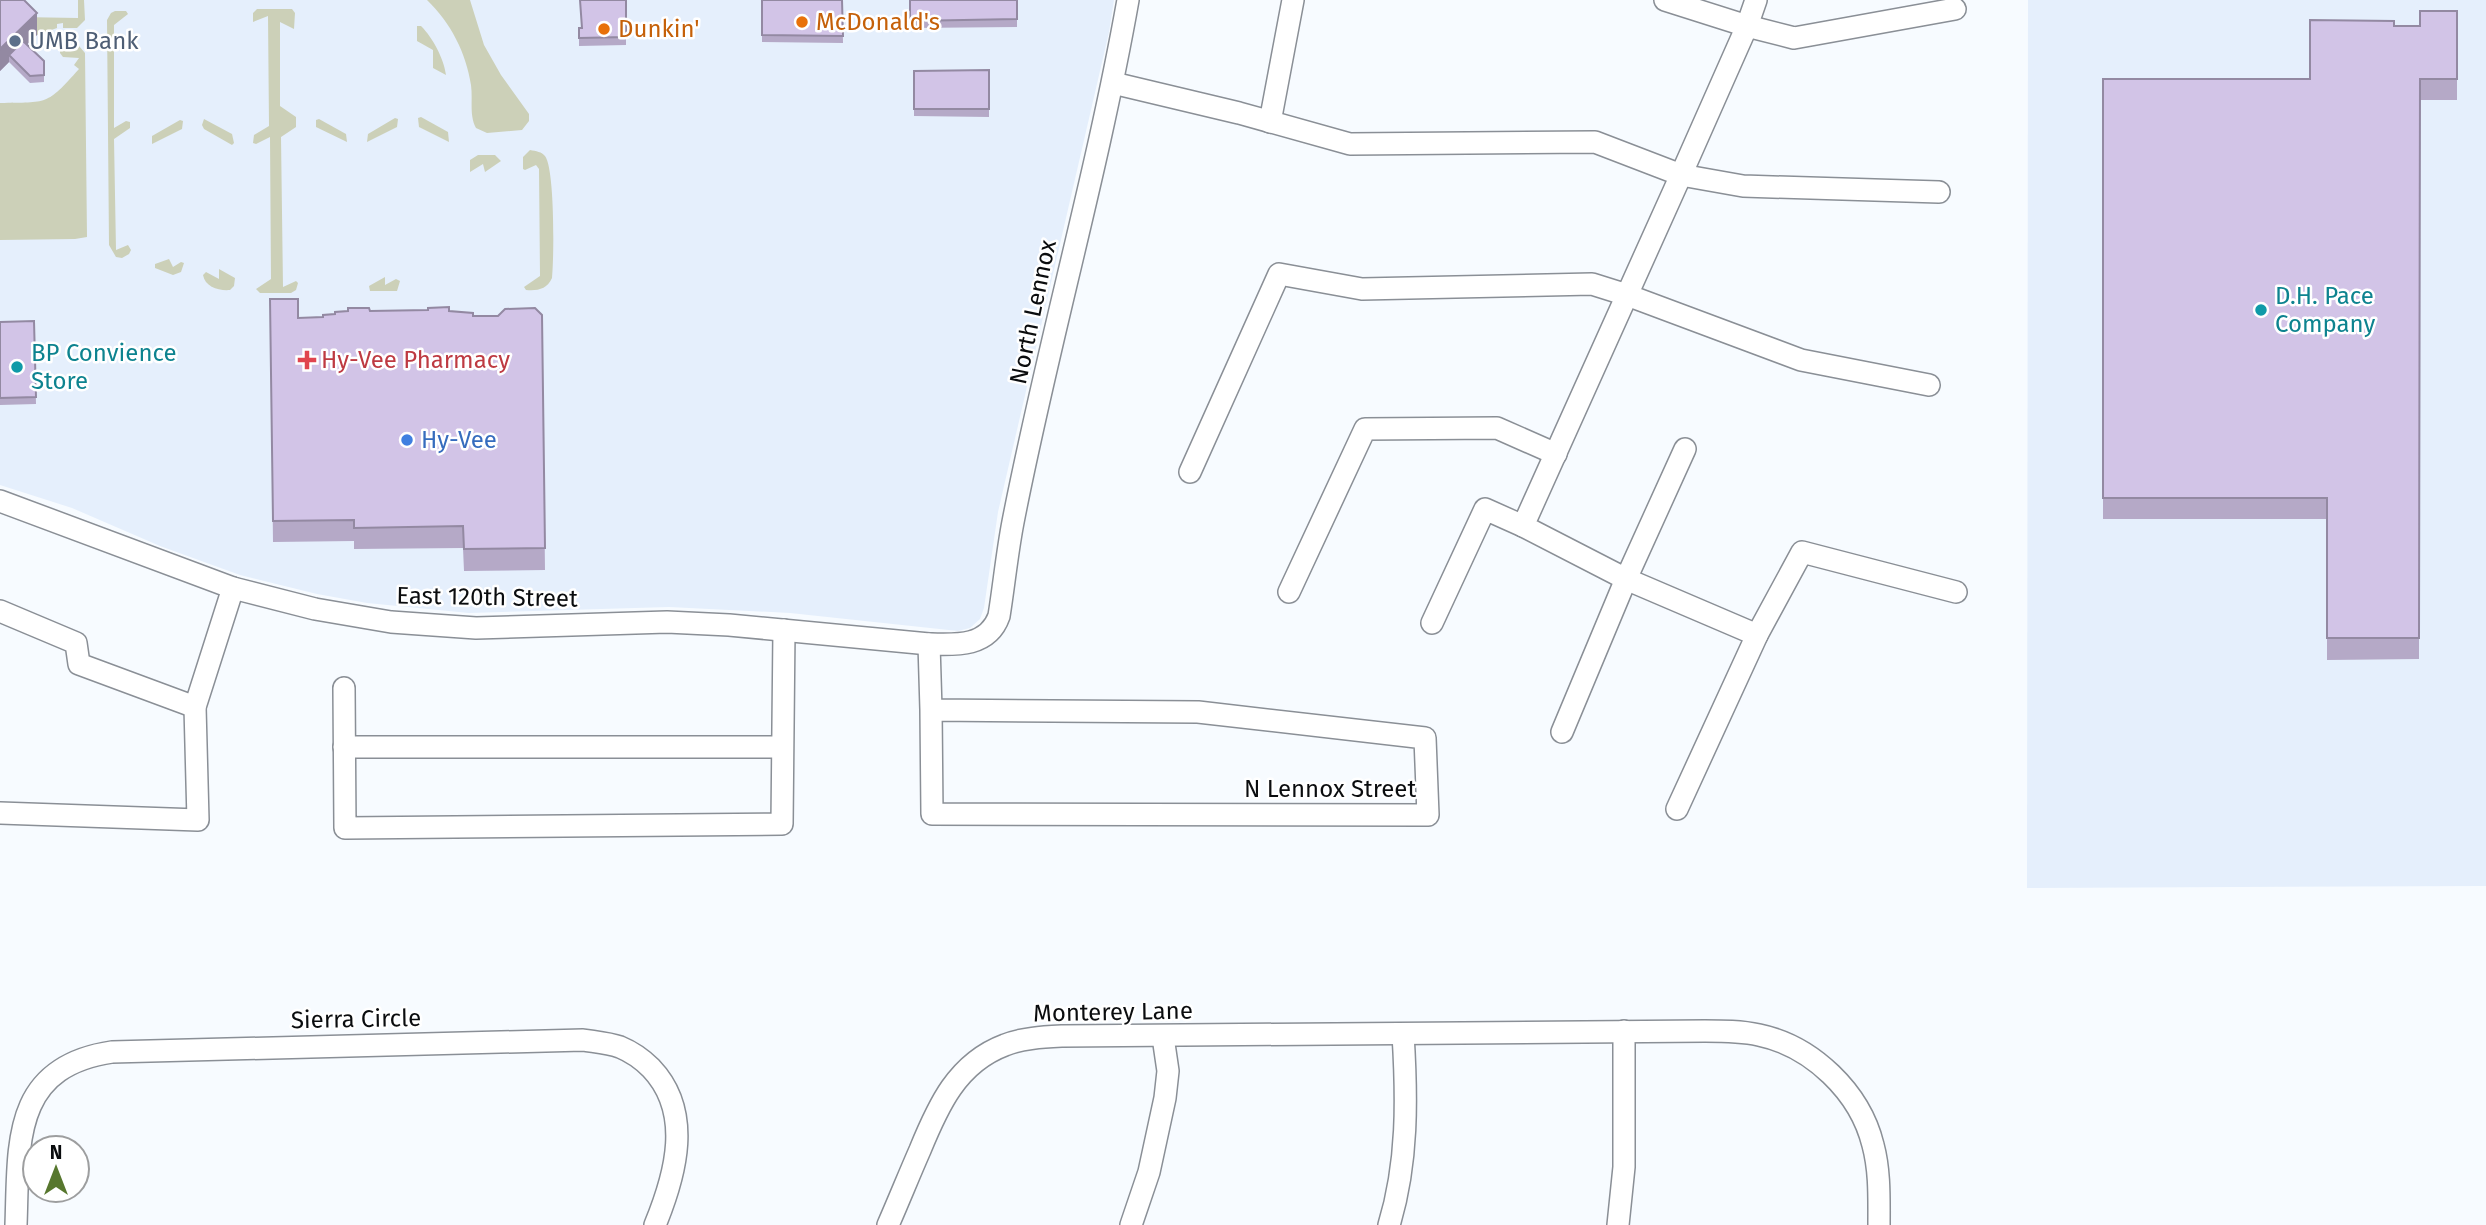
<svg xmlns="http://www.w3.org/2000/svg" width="2486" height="1225" font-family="'Fira Sans',sans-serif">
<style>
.built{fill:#e5effc}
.green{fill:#ccd0b8}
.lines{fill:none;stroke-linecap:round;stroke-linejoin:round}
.street-casing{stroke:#8a8f96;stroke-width:24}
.street{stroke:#fff;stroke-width:21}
.wall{fill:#b5a9c7}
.shaded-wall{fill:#9389a2}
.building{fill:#d2c4e7;stroke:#9389a2;stroke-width:2}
.food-dot{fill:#e8710a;stroke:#fff;stroke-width:2.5}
.service-dot{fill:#5c6f8a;stroke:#fff;stroke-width:2.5}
.culture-dot{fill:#0f9aa8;stroke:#fff;stroke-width:2.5}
.health-dot{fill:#e0444e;stroke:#fff;stroke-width:2.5}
.shop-dot{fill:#3f7fe0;stroke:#fff;stroke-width:2.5}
.labels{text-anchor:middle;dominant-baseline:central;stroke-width:5;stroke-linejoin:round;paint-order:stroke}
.food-label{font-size:24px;fill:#c56008;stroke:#fff;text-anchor:start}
.service-label{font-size:24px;fill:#4e5e75;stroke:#fff;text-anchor:start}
.culture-label{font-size:24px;fill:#0d838f;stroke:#fff;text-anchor:start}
.street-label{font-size:24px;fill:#0a0c0e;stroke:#fff}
.health-label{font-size:24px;fill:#be3a42;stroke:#fff;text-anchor:start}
.shop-label{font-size:24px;fill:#366cbe;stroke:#fff;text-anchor:start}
</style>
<rect width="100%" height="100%" fill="#f7fbff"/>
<g class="built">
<path d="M 0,0 L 1114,0 L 1109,32 L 998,512 L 984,608 L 980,619 L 970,628 L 958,631 L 790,613 L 669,607 L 469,613 L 367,603 L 317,594 L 240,575 L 160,546 L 72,508 L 0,485 Z"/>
<path d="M 2028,0 L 2486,0 L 2486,886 L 2027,888 Z"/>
</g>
<g class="green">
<path d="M 78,0 L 84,0 L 85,20 L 77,28 L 63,28 L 63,23 L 57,24 L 57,28 L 37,35 L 20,17 L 78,18 Z"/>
<path d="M 427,0 L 470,0 L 484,45 L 501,75 L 529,114 L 529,121 L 522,130 L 487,133 L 476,128 C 469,115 473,100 471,85 C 466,53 451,23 427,0 Z"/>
<path d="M 257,9 L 292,9 L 295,13 L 294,29 L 280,22 L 280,106 L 296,117 L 296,127 L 281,137 L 283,287 L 296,281 L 298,283 L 296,290 L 291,293 L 260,293 L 256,289 L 271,279 L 270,137 L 256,144 L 253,143 L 254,135 L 269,126 L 268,16 L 253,22 L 253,13 Z"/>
<path d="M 115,11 L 126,11 L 128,14 L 114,25 L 114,128 L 126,121 L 130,122 L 130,128 L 114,139 L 116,250 L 128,245 L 131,250 L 129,254 L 122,258 L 116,257 L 109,245 L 107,20 L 111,13 Z"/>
<path d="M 417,26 L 421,26 C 433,38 444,59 446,75 L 433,68 L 433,50 L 417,41 Z"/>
<path d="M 67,46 L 79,46 L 85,53 L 87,237 L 75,239 L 0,240 L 0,103 C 48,102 46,106 79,69 L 74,65 L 79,58 L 63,57 L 60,53 L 60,49 Z"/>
<path d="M 421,117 L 448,132 L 449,142 L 419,127 L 418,118 Z"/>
<path d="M 395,118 L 398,119 L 397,127 L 367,142 L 368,134 Z"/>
<path d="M 204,119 L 232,134 L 234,143 L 232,145 L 204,129 L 202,125 Z"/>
<path d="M 319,119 L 346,134 L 347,142 L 316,127 L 316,120 Z"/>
<path d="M 180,120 L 183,121 L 182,129 L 152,144 L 152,136 Z"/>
<path d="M 530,150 C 536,151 542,152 545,156 C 555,169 554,259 552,278 C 547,289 538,291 526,290 L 524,287 L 540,276 L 539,169 L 536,165 L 525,170 L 523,169 L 523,157 Z"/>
<path d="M 478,155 L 495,155 L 501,161 L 485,172 L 483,164 L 470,172 L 470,160 Z"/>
<path d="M 169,259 L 173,267 L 181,262 L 184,263 L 181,272 L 173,275 L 155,268 L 155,264 Z"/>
<path d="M 219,269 L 235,278 L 234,286 L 230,290 C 219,291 205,287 203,275 L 206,272 L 219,279 Z"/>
<path d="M 385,277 L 385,285 L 396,279 L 400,281 L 397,291 L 370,291 L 369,286 Z"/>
</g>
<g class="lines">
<g class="street-casing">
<g id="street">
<path d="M 1665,0 L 1747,26 L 1794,38 L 1955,9"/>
<path d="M 1756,0 L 1747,26 L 1681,175 L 1523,526 L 1626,579 L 1757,635"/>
<path d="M 1113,83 L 1239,113 L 1350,144 L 1595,142 L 1681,175 L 1743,186 L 1939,192"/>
<path d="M 1270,122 L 1293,0"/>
<path d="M 1190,472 L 1279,274 L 1362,289 L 1592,284 L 1627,295 L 1801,360 L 1929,385"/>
<path d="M 0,501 L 233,588 L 315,609 L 391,622 L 476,628 L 667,622 L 729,625 L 929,644 C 956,645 988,647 999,616 C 1004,585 1007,553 1013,522 C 1047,347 1097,175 1128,0"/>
<path d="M 1289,592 L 1365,429 L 1497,428 L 1556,454"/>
<path d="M 0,611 L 76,643 L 79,664 L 195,707"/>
<path d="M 1432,623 L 1485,509 L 1523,526"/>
<path d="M 929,644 L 931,710 L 1198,712 L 1425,738 L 1428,815 L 932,814 L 931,710"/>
<path d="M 344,688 L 345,828 L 782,824 L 784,630"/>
<path d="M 1562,732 L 1626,579 L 1685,449"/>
<path d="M 344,747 L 781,747"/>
<path d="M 1677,809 L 1757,635 L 1802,552 L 1956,592"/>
<path d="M 0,813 L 198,820 L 195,707 L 233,588"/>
<path d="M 16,1225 C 19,1144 11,1067 112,1052 L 583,1040 C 595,1042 608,1043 620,1047 C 632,1052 642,1059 651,1068 C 693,1112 676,1174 655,1225"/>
<path d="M 888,1225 C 899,1200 909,1175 920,1150 C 938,1106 957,1063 1005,1045 C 1022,1038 1044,1037 1063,1036 L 1705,1031 C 1723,1031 1741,1031 1759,1035 C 1812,1046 1860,1092 1873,1145 C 1880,1171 1879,1198 1879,1225"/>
<path d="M 1131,1225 L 1149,1172 L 1165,1098 L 1168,1071 L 1163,1037"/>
<path d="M 1389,1225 C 1408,1163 1407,1098 1403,1034"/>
<path d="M 1618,1225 L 1624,1167 L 1624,1031"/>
</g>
</g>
<use href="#street" class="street"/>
</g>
<g class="wall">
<path d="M 0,0 L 37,35 L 27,44 L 44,61 L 44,82 L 30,83 L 9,62 L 0,71 Z"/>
<path d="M 626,0 L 626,45 L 579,46 L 579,28 L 582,28 Z"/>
<path d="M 762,0 L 842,0 L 843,43 L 762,42 Z"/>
<path d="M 909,0 L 1017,0 L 1017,27 L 910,28 Z"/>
<path d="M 2457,11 L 2457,100 L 2420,100 L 2419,659 L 2327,660 L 2327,519 L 2103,519 L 2103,79 L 2310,79 L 2394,26 L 2420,26 Z"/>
<path d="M 989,70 L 989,117 L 914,116 L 914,71 Z"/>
<path d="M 270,299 L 298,318 L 323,317 L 335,314 L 370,311 L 449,311 L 473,316 L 542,315 L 545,570 L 464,571 L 463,548 L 354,549 L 354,541 L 273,542 Z"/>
<path d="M 34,321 L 36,404 L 0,405 L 0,322 Z"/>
</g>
<path class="shaded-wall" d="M 37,13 L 37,35 L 13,58 L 9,55 L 9,62 L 0,71 L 0,49 Z"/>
<g class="building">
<path d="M 0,0 L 24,0 L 37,13 L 0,49 Z"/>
<path d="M 580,0 L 626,0 L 626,37 L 579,38 L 579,28 L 582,28 Z"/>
<path d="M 762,0 L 842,0 L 843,36 L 762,35 Z"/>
<path d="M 910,0 L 1017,0 L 1017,19 L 910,21 Z"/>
<path d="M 2420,11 L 2457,11 L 2457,79 L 2420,79 L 2419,638 L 2327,638 L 2327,498 L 2103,498 L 2103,79 L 2310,79 L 2310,20 L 2394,21 L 2394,26 L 2420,26 Z"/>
<path d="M 23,41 L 44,61 L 44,75 L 30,76 L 9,55 Z"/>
<path d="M 989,70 L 989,109 L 914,109 L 914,71 Z"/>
<path d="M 270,299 L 298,299 L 298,318 L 323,317 L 323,315 L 335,314 L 335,312 L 348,311 L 348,308 L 369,308 L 370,311 L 428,310 L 428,308 L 449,307 L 449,311 L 473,313 L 473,316 L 498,316 L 505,309 L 535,308 L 542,315 L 545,548 L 464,549 L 463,526 L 354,528 L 354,520 L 273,521 Z"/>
<path d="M 34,321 L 36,397 L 0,398 L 0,322 Z"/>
</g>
<g class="food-dot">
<circle cx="802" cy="22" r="7"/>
<circle cx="604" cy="29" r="7"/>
</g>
<circle class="service-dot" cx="15" cy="41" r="7"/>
<g class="culture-dot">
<circle cx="2261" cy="310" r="7"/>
<circle cx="17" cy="367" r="7"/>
</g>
<path class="health-dot" d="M303.5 349.5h7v7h7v7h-7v7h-7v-7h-7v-7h7z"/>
<circle class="shop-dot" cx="407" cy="440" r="7"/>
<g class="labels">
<g class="food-label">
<text x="816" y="22">McDonald's</text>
<text x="618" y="29">Dunkin'</text>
</g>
<g class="service-label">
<text x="29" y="41">UMB Bank</text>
</g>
<g class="culture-label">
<text x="2275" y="296">D.H. Pace<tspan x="2275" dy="28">Company</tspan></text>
<text x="31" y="353">BP Convience<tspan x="31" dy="28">Store</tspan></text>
</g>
<g class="street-label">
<text transform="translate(1033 312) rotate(-78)">North Lennox</text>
<text transform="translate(487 597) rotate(1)">East 120th Street</text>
<text x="1330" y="789">N Lennox Street</text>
<text transform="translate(1113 1012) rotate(-1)">Monterey Lane</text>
<text transform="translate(356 1019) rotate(-1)">Sierra Circle</text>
</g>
<g class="health-label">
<text x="321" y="360">Hy-Vee Pharmacy</text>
</g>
<g class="shop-label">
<text x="421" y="440">Hy-Vee</text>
</g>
</g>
<g transform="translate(56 1169)"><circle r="33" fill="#ffffff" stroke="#9d9e9f" stroke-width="2"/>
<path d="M0-5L12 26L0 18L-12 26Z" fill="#57772e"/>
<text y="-10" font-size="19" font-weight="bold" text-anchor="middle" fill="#0a0c0e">N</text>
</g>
</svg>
